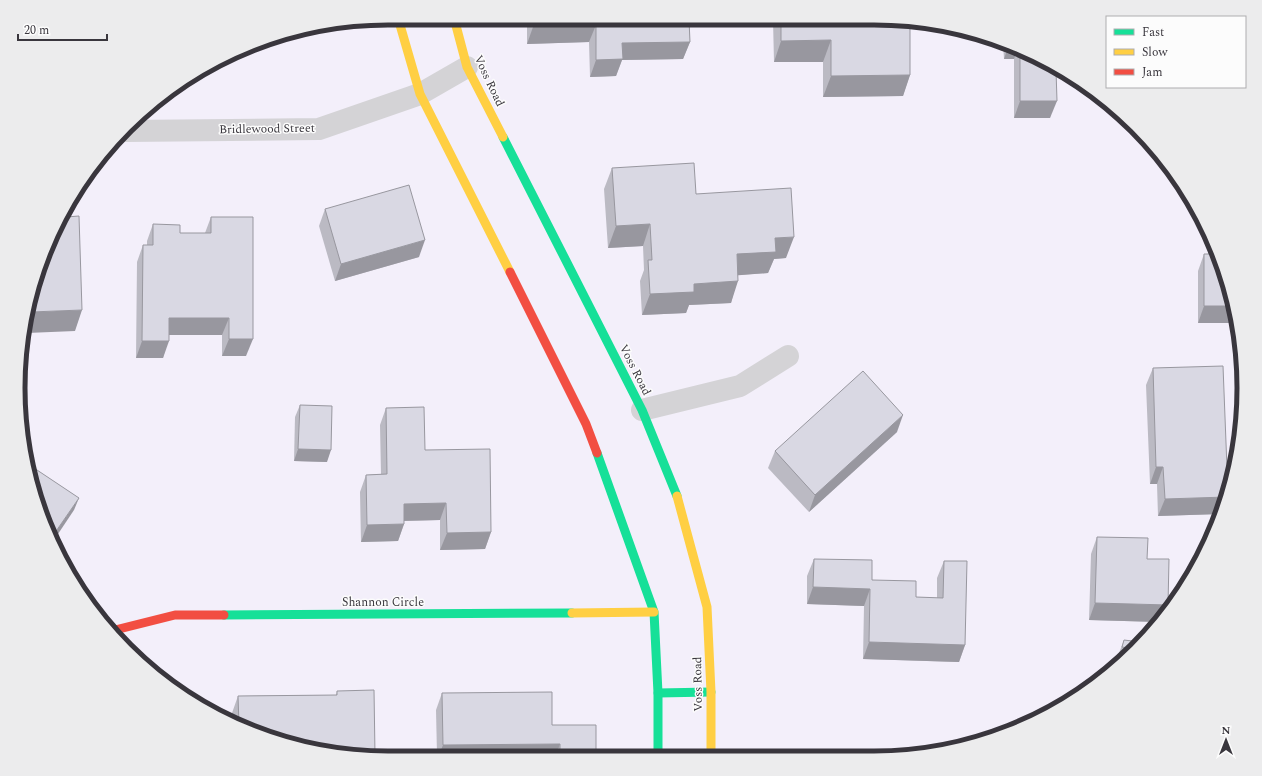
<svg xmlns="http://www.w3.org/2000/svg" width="1262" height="776" font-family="Spectral,serif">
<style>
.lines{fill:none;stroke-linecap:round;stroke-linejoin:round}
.street{stroke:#d4d3d6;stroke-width:22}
.fast{stroke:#16e098;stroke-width:9}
.slow{stroke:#ffcf43;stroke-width:9}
.jam{stroke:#f24e42;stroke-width:9}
.wall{fill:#bbbac3}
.shaded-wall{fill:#98979f}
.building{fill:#d9d8e3;stroke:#98979f}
.labels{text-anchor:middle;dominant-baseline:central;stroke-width:3;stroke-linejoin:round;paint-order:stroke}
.street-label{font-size:12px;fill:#39363d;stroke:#fcfcfc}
.rim{fill:none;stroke:#39363d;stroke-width:5}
</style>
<rect width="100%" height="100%" fill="#f3effa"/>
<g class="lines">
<g class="street">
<path d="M 126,131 L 319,129 L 420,94 L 467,67"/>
<path d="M 642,410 L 740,386 L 788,356"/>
</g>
<g class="fast">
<path d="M 503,137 L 642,410 L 677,496"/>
<path d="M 597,453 L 654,612 L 658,693 L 658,756"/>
<path d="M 224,615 L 572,613"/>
<path d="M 658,693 L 711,692"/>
</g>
<g class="slow">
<path d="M 398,18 L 420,94 L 510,272"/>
<path d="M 454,18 L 467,67 L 503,137"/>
<path d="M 677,496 L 707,607 L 711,692 L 711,756"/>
<path d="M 572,613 L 654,612"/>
</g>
<g class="jam">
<path d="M 510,272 L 586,424 L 597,453"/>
<path d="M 115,630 L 175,615 L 224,615"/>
</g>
</g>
<g class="wall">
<path d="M 527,19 L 689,20 L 690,42 L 683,59 L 622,60 L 616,76 L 590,77 L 589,42 L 527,44 Z"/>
<path d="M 773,20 L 910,21 L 910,75 L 903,96 L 823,97 L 823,62 L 774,62 Z"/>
<path d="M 1003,43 L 1015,46 L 1056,70 L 1050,118 L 1014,118 L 1014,59 L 1004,59 Z"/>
<path d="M 612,168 L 696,194 L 786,258 L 774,259 L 768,273 L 738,275 L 731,303 L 689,305 L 686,313 L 642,315 L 640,281 L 644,270 L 643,246 L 608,248 L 604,189 Z"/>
<path d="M 325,209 L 419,257 L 335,281 L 319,226 Z"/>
<path d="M 211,217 L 246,356 L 222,356 L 222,335 L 169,335 L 163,358 L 136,358 L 137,262 L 143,245 L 147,245 L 147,241 L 153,224 L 180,233 L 205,233 Z"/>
<path d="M 1208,234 L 1224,269 L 1237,323 L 1198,323 L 1198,271 L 1204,254 L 1208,254 Z"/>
<path d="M 1153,368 L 1228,494 L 1220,514 L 1158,516 L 1157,484 L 1150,484 L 1146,385 Z"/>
<path d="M 300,405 L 327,462 L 294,461 L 295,417 Z"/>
<path d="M 386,408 L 425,450 L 491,532 L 485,549 L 440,550 L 440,520 L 404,521 L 404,524 L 398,541 L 361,542 L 360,492 L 366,475 L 381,474 L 380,425 Z"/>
<path d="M 897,432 L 809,512 L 768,468 L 775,451 Z"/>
<path d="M 1097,537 L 1147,559 L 1168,605 L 1163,618 L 1159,622 L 1089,620 L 1091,554 Z"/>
<path d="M 814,559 L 872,580 L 916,597 L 937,598 L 937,578 L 944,561 L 965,645 L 959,662 L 863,659 L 864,606 L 807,604 L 807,576 Z"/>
<path d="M 1124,640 L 1140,642 L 1118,666 L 1115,668 L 1116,661 Z"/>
<path d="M 337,691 L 375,755 L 247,730 L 232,722 L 232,713 L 238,696 L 336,695 Z"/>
<path d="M 442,693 L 552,725 L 596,756 L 437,755 L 436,710 Z"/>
</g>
<g class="shaded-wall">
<path d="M 596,25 L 589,42 L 527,44 L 533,27 Z"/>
<path d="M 831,40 L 823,62 L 774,62 L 781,41 Z"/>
<path d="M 690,42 L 683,59 L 622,60 L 616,76 L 590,77 L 596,60 L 622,43 Z"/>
<path d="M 1009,44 L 1015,46 L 1018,48 L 1014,59 L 1004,59 Z"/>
<path d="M 910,75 L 903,96 L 823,97 L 831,76 Z"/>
<path d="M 1020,101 L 1057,101 L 1050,118 L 1014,118 Z"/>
<path d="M 650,224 L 643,246 L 608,248 L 616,226 Z"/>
<path d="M 794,237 L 786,258 L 774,259 L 768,273 L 729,276 L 737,254 L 775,238 Z"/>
<path d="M 425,240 L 419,257 L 335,281 L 341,264 Z"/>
<path d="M 738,281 L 731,303 L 689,305 L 686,313 L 642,315 L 650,294 L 694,284 Z"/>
<path d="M 1204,306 L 1233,306 L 1237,323 L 1198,323 Z"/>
<path d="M 82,310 L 75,331 L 27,333 L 31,312 Z"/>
<path d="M 169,318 L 229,318 L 222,335 L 163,335 Z"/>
<path d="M 229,339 L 253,339 L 246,356 L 222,356 Z"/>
<path d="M 142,341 L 169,341 L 163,358 L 136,358 Z"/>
<path d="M 903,415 L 897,432 L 809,512 L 815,495 Z"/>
<path d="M 298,449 L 331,450 L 327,462 L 294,461 Z"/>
<path d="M 1156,467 L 1163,467 L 1157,484 L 1150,484 Z"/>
<path d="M 1226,497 L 1220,514 L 1158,516 L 1165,499 Z"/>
<path d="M 79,498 L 74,510 L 54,540 L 52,537 Z"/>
<path d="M 446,503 L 440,520 L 398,521 L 404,504 Z"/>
<path d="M 404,524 L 398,541 L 361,542 L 367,525 Z"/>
<path d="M 491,532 L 485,549 L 440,550 L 447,533 Z"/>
<path d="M 813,587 L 870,589 L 864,606 L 807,604 Z"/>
<path d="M 1095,603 L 1168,605 L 1163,618 L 1159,622 L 1089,620 Z"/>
<path d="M 869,642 L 965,645 L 959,662 L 863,659 Z"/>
<path d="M 560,744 L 556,756 L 439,755 L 443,745 Z"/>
</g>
<g class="building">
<path d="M 533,19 L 689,20 L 690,42 L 622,43 L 623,59 L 596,60 L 596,25 L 533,27 Z"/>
<path d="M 781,20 L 910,21 L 910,75 L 831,76 L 831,40 L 781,41 Z"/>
<path d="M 1020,49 L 1056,70 L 1057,101 L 1020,101 Z"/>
<path d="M 694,163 L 696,194 L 791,188 L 794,237 L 775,238 L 776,252 L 737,254 L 738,281 L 694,284 L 694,292 L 650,294 L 648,260 L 652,260 L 650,224 L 616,226 L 612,168 Z"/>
<path d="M 409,185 L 425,240 L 341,264 L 325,209 Z"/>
<path d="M 79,216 L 82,310 L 31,312 L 38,269 L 66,217 Z"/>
<path d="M 211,217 L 253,217 L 253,339 L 229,339 L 229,318 L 169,318 L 169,341 L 142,341 L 143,245 L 153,245 L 153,224 L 180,225 L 180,233 L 211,233 Z"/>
<path d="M 1214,246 L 1224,269 L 1233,306 L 1204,306 L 1204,254 L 1214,254 Z"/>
<path d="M 1223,366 L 1228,494 L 1226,497 L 1165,499 L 1163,467 L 1156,467 L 1153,368 Z"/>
<path d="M 863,371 L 903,415 L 815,495 L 775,451 Z"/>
<path d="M 300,405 L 332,406 L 331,450 L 298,449 Z"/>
<path d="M 424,407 L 425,450 L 490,449 L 491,532 L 447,533 L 446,503 L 404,504 L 404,524 L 367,525 L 366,475 L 387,474 L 386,408 Z"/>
<path d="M 34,468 L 79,498 L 52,537 L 38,507 L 32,472 Z"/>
<path d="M 1097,537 L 1148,538 L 1147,559 L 1169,559 L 1168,605 L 1095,603 Z"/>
<path d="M 814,559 L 872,560 L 872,580 L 916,581 L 916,597 L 943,598 L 944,561 L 967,561 L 965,645 L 869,642 L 870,589 L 813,587 Z"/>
<path d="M 1124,640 L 1140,642 L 1134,649 L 1122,647 Z"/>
<path d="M 374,690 L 375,755 L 340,755 L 247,730 L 239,725 L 238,696 L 337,695 L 337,691 Z"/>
<path d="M 552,692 L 552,725 L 596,725 L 596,756 L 560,756 L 560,744 L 443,745 L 442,693 Z"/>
</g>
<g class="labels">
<g class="street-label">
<text transform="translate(489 81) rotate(65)">Voss Road</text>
<text transform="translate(267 129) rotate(-1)">Bridlewood Street</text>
<text transform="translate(635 370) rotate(63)">Voss Road</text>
<text x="383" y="602">Shannon Circle</text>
<text transform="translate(698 684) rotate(-91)">Voss Road</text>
</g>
</g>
<path d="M0 0H1262V776H0ZM388 25H874A363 363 0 0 1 1237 388V388A363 363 0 0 1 874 751H388A363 363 0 0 1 25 388V388A363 363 0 0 1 388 25Z" fill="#ececed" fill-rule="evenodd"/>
<path class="rim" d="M388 25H874A363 363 0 0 1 1237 388V388A363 363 0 0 1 874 751H388A363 363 0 0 1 25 388V388A363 363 0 0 1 388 25Z"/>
<rect x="1106" y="16" width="140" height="72" fill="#fcfcfc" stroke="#aeadb0"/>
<rect x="1114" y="29" width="20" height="6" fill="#16e098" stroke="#aeadb0"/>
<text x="1142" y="36" font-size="12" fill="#39363d">Fast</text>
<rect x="1114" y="49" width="20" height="6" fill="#ffcf43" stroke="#aeadb0"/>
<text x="1142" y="56" font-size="12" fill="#39363d">Slow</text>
<rect x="1114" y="69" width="20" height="6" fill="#f24e42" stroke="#aeadb0"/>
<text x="1142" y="76" font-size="12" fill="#39363d">Jam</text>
<g transform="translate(1226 740)" stroke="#fcfcfc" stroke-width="3" paint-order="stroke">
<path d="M0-3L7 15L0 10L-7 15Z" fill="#39363d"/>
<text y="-6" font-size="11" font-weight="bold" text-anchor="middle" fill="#39363d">N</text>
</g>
<path d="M18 34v6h89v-6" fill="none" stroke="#39363d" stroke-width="2"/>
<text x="24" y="34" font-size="12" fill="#39363d" stroke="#fcfcfc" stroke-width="3" paint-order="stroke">20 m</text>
</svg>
